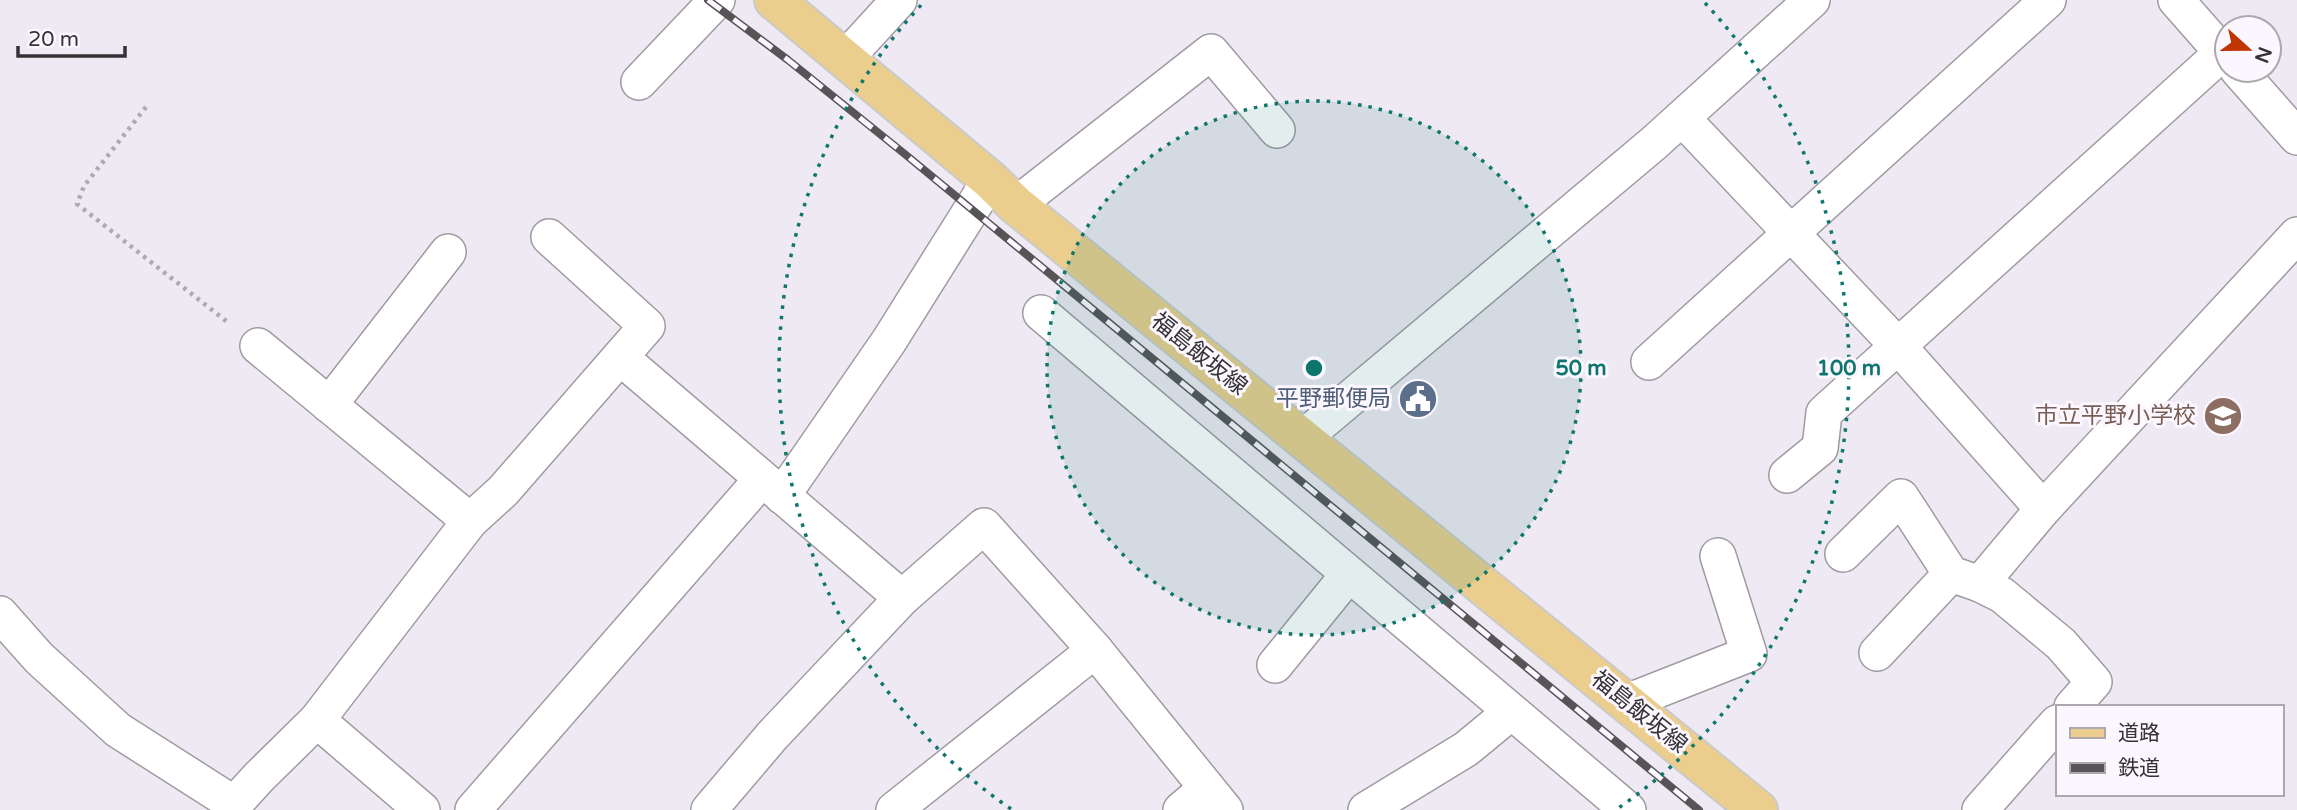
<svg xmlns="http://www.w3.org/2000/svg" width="2297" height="810" font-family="'Varela Round','Noto Sans JP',sans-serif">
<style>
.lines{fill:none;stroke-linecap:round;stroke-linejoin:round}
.street-casing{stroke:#a09ba3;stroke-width:38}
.primary-casing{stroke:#cacaca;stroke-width:42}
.path{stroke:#aeaab1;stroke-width:4.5;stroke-dasharray:3.5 5;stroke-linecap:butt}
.street{stroke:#fff;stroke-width:35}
.primary{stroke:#ebce8e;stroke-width:38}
.rail-casing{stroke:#575458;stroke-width:8}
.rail{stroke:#fcf7ff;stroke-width:5;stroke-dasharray:16;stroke-linecap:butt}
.ring{fill:none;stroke:#0f766e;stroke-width:3.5;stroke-dasharray:3.5 7}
.labels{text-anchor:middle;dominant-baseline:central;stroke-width:6;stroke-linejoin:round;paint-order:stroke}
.street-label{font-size:23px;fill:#343235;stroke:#fcf7ff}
.service-label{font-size:23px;fill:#4e5e75;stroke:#fcf7ff;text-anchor:end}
.education-label{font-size:23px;fill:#785e54;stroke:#fcf7ff;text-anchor:end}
.centre{fill:#0f766e;stroke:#fcf7ff;stroke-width:3.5}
.ring-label{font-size:21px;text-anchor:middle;font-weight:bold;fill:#0f766e;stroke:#fcf7ff;stroke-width:6;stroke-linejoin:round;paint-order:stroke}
</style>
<rect width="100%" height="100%" fill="#eee9f2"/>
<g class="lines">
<g class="street-casing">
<g id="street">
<path d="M 2176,0 L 2227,58"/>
<path d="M 846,58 L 899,0"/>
<path d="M 2238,70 L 2297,137"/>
<path d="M 639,82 L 717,0"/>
<path d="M 1682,118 L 1898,346 L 2043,509"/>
<path d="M 1016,205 L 1211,52 L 1277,130"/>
<path d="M 1041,313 L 1628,810"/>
<path d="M 258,346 L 470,521"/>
<path d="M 620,357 L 902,598"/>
<path d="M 1649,362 L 2048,0"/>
<path d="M 329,405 L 448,252"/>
<path d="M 1303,438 L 1654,143 L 1812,0"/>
<path d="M 1787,475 L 1820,448 L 1824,413 L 2222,53"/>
<path d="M 782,496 L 889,341 L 990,180"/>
<path d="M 1843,554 L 1901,497 L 1951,574 L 1980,584 L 2002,595 L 2061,644 L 2094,682 L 2072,707"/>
<path d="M 1980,584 L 2043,509 L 2297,235"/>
<path d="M 0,614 L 39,658 L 118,730 L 234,804"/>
<path d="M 1877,653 L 1951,574"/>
<path d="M 1275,665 L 1349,574"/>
<path d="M 1627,702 L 1749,654 L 1718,556"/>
<path d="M 317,720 L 422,810"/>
<path d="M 229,810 L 259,777 L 317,720 L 470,521 L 503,491 L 647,326 L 549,237"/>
<path d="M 473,810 L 762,479"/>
<path d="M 709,810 L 772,736 L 902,598 L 984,526 L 1095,650 L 1225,810"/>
<path d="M 894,810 L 1095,650"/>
<path d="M 1181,810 L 1207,788"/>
<path d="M 1366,810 L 1466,749 L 1511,712"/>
<path d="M 1980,810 L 2057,723"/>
</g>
</g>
<g class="primary-casing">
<path id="primary" d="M 774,0 L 990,180 L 1016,205 L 1758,810"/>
</g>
<path class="path" d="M 146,107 L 84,186 L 77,204 L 230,324"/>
<use href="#street" class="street"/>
<use href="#primary" class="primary"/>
<g class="rail-casing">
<path id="rail" d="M 708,0 L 788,60 L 906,155 L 1699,810"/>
</g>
<use href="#rail" class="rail"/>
</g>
<circle cx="1314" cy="368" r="267" fill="#0f766e" fill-opacity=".12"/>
<g class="ring">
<circle cx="1314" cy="368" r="267"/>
<path d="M1011 809A535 535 0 0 1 923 3M1705 3A535 535 0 0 1 1617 809"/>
</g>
<defs>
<g id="civic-disc" transform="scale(2.0125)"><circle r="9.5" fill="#5c6f8a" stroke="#fcf7ff"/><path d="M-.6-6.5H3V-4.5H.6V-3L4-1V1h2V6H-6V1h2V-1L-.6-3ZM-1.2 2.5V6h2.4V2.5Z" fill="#fff"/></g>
<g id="school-disc" transform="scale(2.0125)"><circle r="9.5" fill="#8d6e63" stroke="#fcf7ff"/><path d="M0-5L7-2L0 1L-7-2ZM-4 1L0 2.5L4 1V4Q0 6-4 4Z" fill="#fff"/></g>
</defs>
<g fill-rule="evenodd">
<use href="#civic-disc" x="1418" y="399"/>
<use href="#school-disc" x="2223" y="416"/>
</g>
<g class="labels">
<g class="street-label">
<text transform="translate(1199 354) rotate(39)">福島飯坂線</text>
<text transform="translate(1639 712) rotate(39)">福島飯坂線</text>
</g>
<g class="service-label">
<text x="1391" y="399">平野郵便局</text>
</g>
<g class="education-label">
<text x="2196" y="416">市立平野小学校</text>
</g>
</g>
<circle cx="1314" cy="368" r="10" class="centre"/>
<g class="ring-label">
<text x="1581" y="375">50 m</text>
<text x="1849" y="375">100 m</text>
</g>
<rect x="2056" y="705" width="228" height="91" fill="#fcf7ff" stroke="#aca8ae" stroke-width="2"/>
<rect x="2070" y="728" width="35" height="10" fill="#ebce8e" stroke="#aca8ae" stroke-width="2"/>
<text x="2118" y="740" font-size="21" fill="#343235">道路</text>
<rect x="2070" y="763" width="35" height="10" fill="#575458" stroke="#aca8ae" stroke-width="2"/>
<text x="2118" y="775" font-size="21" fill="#343235">鉄道</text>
<g transform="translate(2248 49) rotate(111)"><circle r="33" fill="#fcf7ff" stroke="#aca8ae" stroke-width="2"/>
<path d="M0-5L12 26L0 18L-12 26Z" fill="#bf3603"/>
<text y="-10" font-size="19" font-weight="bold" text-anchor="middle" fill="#343235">N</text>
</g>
<path d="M18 46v10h107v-10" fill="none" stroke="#343235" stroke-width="3.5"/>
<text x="28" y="46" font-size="21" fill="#343235" stroke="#fcf7ff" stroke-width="5" paint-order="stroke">20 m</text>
</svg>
